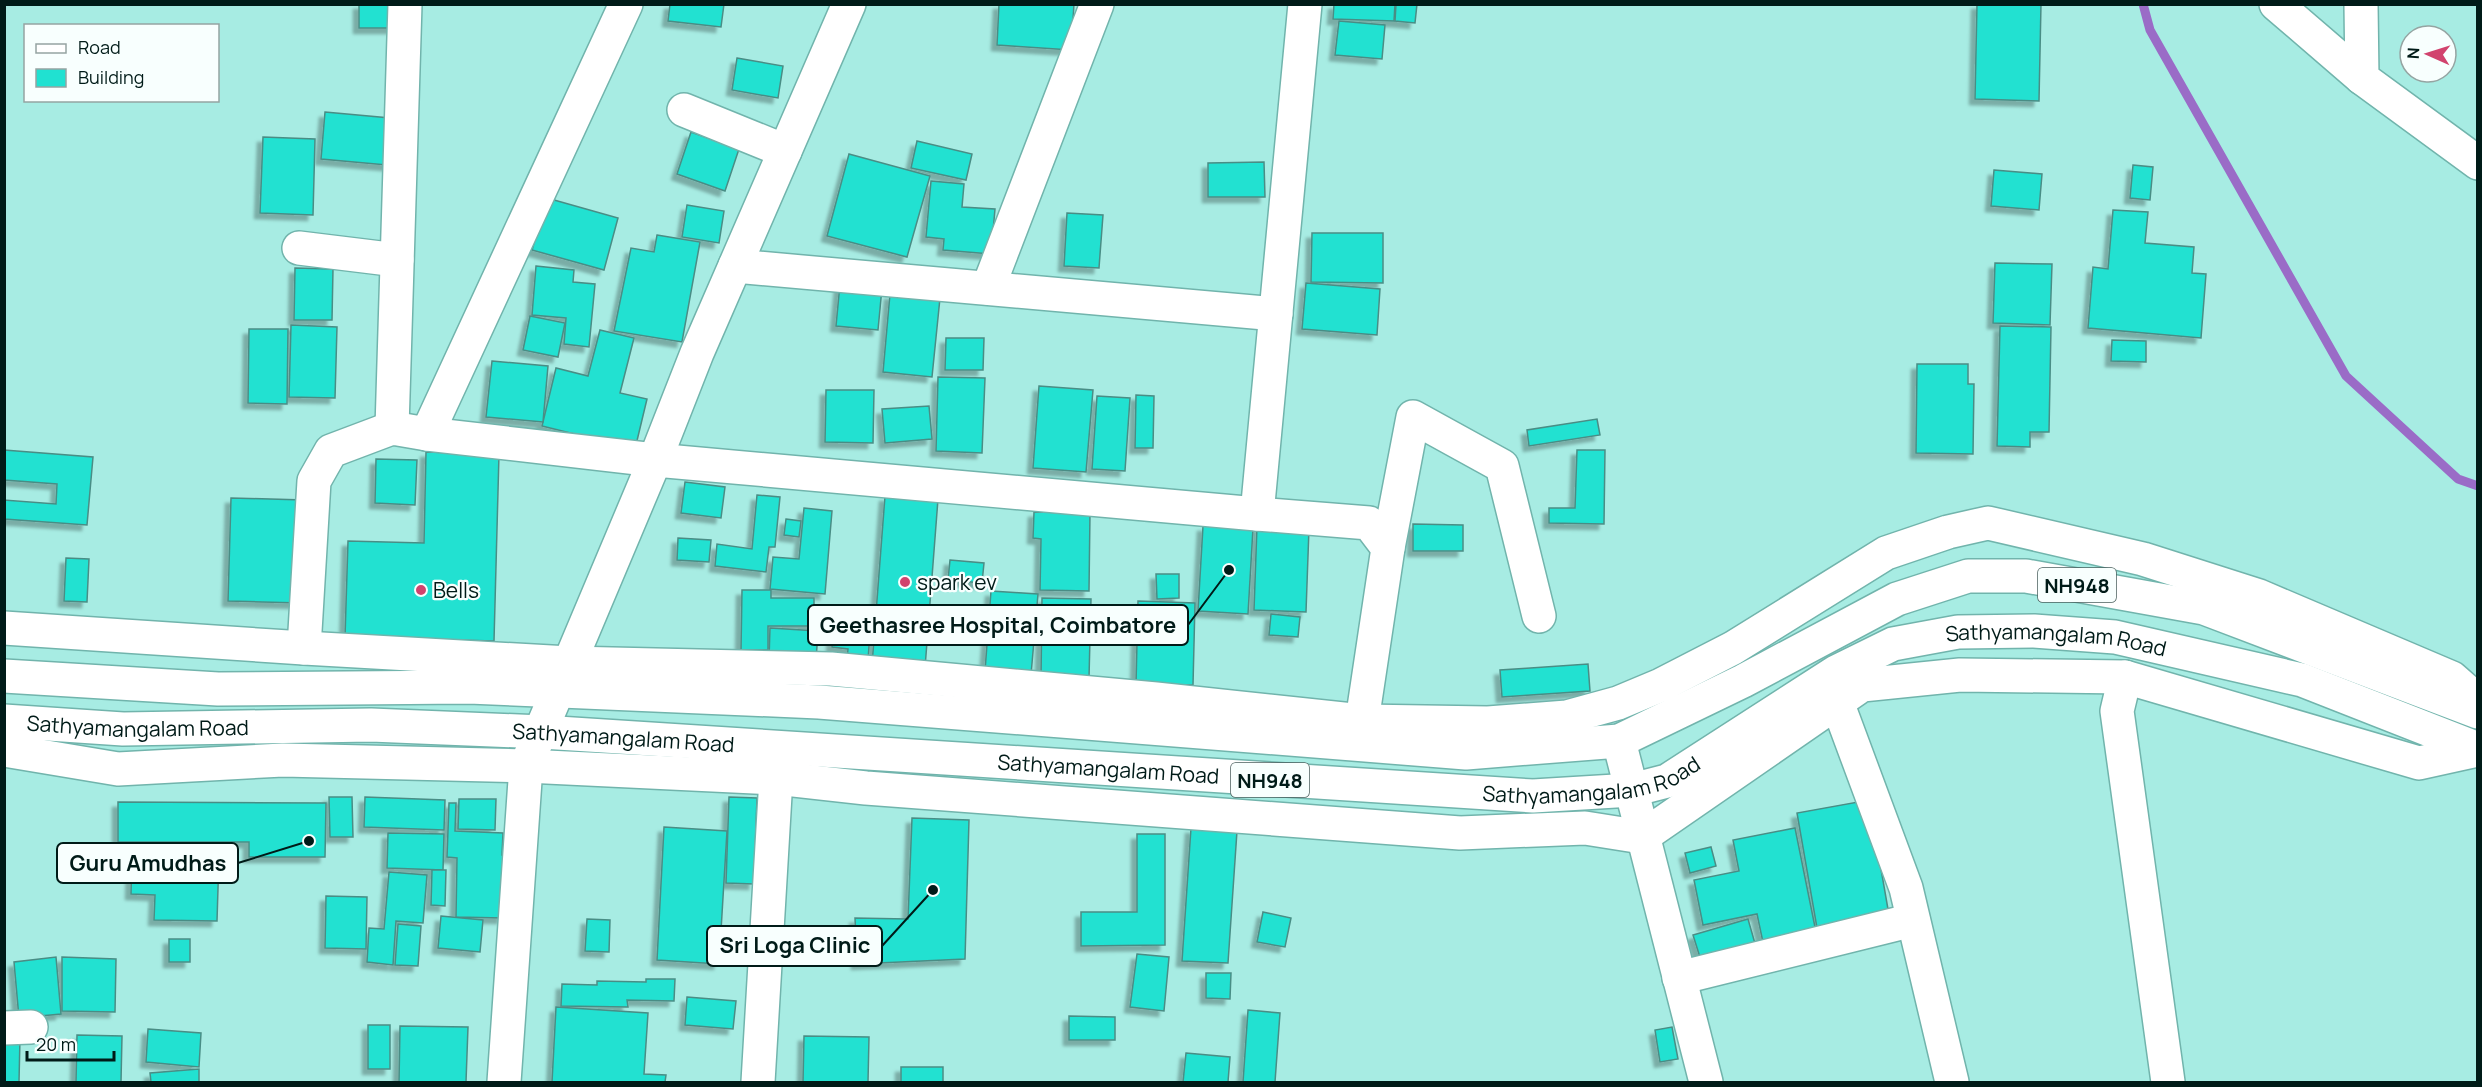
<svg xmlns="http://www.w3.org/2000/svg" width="2482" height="1087" font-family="Manrope,sans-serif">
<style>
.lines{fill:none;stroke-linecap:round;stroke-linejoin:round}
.stream{stroke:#9a6cc7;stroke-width:9}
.building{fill:#20e1d1;stroke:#4a8d85;stroke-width:1.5;filter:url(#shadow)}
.minor-casing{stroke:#71b4ac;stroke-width:36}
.trunk-casing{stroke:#71b4ac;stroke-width:36}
.minor{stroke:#fff;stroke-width:33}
.trunk{stroke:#fff;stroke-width:33}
.poi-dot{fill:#d1436e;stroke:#f8fffe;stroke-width:2}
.labels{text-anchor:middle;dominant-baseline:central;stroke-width:4.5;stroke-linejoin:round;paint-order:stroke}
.shield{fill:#f8fffe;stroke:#4a5f5d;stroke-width:1.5}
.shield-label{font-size:20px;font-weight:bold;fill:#001b18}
.poi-label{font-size:21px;fill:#001b18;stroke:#f8fffe;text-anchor:start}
.street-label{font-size:21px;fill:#001b18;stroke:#f8fffe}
.leader{fill:none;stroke:#001b18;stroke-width:2}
.callout-dot{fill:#001b18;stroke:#f8fffe;stroke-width:2}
.callout{fill:#f8fffe;stroke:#001b18;stroke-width:2}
.callout-label{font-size:22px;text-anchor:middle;font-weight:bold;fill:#001b18}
</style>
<defs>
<filter id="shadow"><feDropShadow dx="-5.5" dy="5.5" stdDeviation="1.5" flood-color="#0004"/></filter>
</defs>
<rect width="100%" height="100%" fill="#a7ece3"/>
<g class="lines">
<path class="stream" d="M 2143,4 L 2150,30 L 2346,376 L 2458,479 L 2478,486"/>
</g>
<g class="building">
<rect x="359" y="4" width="38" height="24"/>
<path d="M 670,4 L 724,4 L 721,27 L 668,21 Z"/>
<path d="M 999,4 L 1074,4 L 1071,50 L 997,45 Z"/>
<path d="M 1334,4 L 1395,4 L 1394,21 L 1333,19 Z"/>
<path d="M 1396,4 L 1417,4 L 1415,23 L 1395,21 Z"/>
<path d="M 1977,4 L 2041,4 L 2039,101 L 1975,99 Z"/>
<path d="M 1339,21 L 1385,25 L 1382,59 L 1335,55 Z"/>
<path d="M 737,58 L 783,66 L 778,98 L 732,90 Z"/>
<path d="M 325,112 L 401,119 L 398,166 L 321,159 Z"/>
<path d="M 691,132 L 739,149 L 725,191 L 677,174 Z"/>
<path d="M 263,137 L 315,139 L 313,215 L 260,213 Z"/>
<path d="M 917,141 L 972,154 L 966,180 L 911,168 Z"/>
<path d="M 849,154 L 930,176 L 907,257 L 827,236 Z"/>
<path d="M 1264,162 L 1265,197 L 1208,197 L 1208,163 Z"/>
<path d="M 2133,165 L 2153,167 L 2150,200 L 2130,198 Z"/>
<path d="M 1994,170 L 2042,174 L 2039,210 L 1991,206 Z"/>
<path d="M 931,181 L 964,184 L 962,207 L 995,209 L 991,254 L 943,250 L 944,239 L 926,237 Z"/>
<path d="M 547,198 L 618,218 L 604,270 L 532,250 Z"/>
<path d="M 687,205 L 724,211 L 719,243 L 682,237 Z"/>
<path d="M 2113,210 L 2148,212 L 2145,243 L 2194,247 L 2192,273 L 2206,274 L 2201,338 L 2088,328 L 2093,267 L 2108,269 Z"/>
<path d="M 1067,213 L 1103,215 L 1099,268 L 1064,266 Z"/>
<path d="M 1312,233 L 1383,233 L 1383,283 L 1311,282 Z"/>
<path d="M 657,235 L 700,242 L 682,342 L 614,331 L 631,248 L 654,252 Z"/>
<path d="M 1995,263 L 2052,264 L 2050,325 L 1993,323 Z"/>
<path d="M 536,266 L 574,270 L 573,282 L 595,284 L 589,347 L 564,344 L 566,318 L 532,315 Z"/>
<path d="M 295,268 L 333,269 L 332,320 L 294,320 Z"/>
<path d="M 1306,283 L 1380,289 L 1377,335 L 1302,329 Z"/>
<path d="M 840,284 L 882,288 L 878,330 L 836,326 Z"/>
<path d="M 890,294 L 940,298 L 932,377 L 883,372 Z"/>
<path d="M 530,316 L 565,323 L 558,357 L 523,350 Z"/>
<path d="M 291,325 L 337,327 L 335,398 L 289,397 Z"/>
<path d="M 2000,326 L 2051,327 L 2049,432 L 2030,432 L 2030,447 L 1997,446 Z"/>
<path d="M 249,329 L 288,329 L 287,404 L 248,403 Z"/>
<path d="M 600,330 L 634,338 L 620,393 L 647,399 L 635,449 L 542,426 L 556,368 L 588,376 Z"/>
<path d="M 946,338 L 984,338 L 983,370 L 945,370 Z"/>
<path d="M 2112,340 L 2146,341 L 2146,362 L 2111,361 Z"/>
<path d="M 492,361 L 548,366 L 543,422 L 486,417 Z"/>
<path d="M 1917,364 L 1968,364 L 1968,384 L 1974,384 L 1973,454 L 1916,453 Z"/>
<path d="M 938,377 L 985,378 L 982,453 L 936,451 Z"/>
<path d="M 1039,386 L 1093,390 L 1086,472 L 1033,468 Z"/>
<path d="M 826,390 L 874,390 L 873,443 L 825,442 Z"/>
<path d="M 1136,395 L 1154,396 L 1153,448 L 1135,448 Z"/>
<path d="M 1097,396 L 1130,398 L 1125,471 L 1092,469 Z"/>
<path d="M 929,406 L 932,439 L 885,443 L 882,409 Z"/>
<path d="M 1597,419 L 1600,435 L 1529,446 L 1527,430 Z"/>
<path d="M 4,450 L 93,457 L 87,525 L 4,519 L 4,500 L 56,504 L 57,484 L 4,480 Z"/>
<path d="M 1577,450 L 1605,450 L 1604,524 L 1549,523 L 1549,508 L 1575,508 Z"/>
<path d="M 426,452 L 499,454 L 494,641 L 345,637 L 348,541 L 424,543 Z"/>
<path d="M 376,459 L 417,460 L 415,505 L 375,503 Z"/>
<path d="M 685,482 L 725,487 L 721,518 L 681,513 Z"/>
<path d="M 757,495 L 780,497 L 775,547 L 769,547 L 766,572 L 715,566 L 717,544 L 752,549 Z"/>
<path d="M 885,496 L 938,499 L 925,668 L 872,665 Z"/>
<path d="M 231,498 L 304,500 L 301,603 L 228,601 Z"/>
<path d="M 804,508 L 832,511 L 825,594 L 770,589 L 773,557 L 799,559 Z"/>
<path d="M 1034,512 L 1090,513 L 1089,591 L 1040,590 L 1041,539 L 1033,538 Z"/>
<path d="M 786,519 L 801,521 L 799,537 L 784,535 Z"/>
<path d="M 1413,524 L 1463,525 L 1463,551 L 1413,551 Z"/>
<path d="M 1203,526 L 1253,528 L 1248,614 L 1198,611 Z"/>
<path d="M 1257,526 L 1309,528 L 1306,612 L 1254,610 Z"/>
<path d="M 678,538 L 711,540 L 709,562 L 677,560 Z"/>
<path d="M 66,558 L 89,559 L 87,602 L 64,601 Z"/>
<path d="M 950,560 L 984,563 L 982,583 L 948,580 Z"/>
<path d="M 1156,574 L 1179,574 L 1179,598 L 1157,599 Z"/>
<path d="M 742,590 L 771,590 L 771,598 L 814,598 L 814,626 L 768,626 L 768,650 L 741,650 Z"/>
<path d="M 991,591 L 1038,594 L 1031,675 L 985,671 Z"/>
<path d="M 1042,598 L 1091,599 L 1089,678 L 1041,678 Z"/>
<path d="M 1138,601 L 1195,603 L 1193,685 L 1136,684 Z"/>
<path d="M 1271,614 L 1300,617 L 1298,637 L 1269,635 Z"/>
<path d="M 770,628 L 818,631 L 816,661 L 769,658 Z"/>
<path d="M 833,628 L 870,631 L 868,661 L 847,659 L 848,649 L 832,647 Z"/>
<path d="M 1588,664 L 1590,691 L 1502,697 L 1500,670 Z"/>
<path d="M 329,797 L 352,797 L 353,837 L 330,837 Z"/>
<path d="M 365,797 L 445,800 L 444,830 L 364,827 Z"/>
<path d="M 729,797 L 757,798 L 754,884 L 726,883 Z"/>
<path d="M 459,799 L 496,799 L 495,830 L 458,829 Z"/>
<path d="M 1869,800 L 1889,915 L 1817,928 L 1797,813 Z"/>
<path d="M 118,802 L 326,803 L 325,857 L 249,857 L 249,842 L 118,842 Z"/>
<path d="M 449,803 L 456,803 L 455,831 L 503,833 L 502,855 L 505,855 L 503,918 L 456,917 L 457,858 L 447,857 Z"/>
<path d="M 912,818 L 969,820 L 965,959 L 857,964 L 855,918 L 908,919 Z"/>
<path d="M 664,827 L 727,831 L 719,964 L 657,960 Z"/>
<path d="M 1191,828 L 1237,831 L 1228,963 L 1182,961 Z"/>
<path d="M 1795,828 L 1817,937 L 1764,947 L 1757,914 L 1703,925 L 1694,880 L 1739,871 L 1733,840 Z"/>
<path d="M 388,833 L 444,834 L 443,870 L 387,868 Z"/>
<path d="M 1137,834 L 1165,834 L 1165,945 L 1081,946 L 1081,912 L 1137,912 Z"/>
<path d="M 1711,847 L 1716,866 L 1690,873 L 1685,853 Z"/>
<path d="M 132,854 L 219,856 L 217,921 L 154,920 L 155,895 L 131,894 Z"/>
<path d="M 432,870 L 446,870 L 445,906 L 431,905 Z"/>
<path d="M 389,872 L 427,875 L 423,923 L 396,921 L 393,965 L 367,962 L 369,928 L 384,929 Z"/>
<path d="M 326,896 L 367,897 L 366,949 L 325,948 Z"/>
<path d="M 1263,912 L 1291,918 L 1285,947 L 1257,942 Z"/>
<path d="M 441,916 L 483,920 L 480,952 L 438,948 Z"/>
<path d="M 587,919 L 610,920 L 609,952 L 585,951 Z"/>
<path d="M 1748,919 L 1758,954 L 1704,970 L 1693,935 Z"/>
<path d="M 398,924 L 421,926 L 418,966 L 395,965 Z"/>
<rect x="169" y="939" width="21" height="23"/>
<path d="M 1137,954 L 1169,957 L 1164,1011 L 1130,1007 Z"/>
<path d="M 56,957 L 61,1014 L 19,1018 L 14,962 Z"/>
<path d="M 62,957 L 116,959 L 115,1012 L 62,1011 Z"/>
<path d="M 1206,973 L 1231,973 L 1230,999 L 1206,998 Z"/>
<path d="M 646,979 L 675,979 L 674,1001 L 627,1000 L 628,1007 L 561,1006 L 562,984 L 597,985 L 597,981 L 646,982 Z"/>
<path d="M 687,997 L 736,1001 L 733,1029 L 685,1025 Z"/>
<path d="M 556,1007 L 648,1013 L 644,1074 L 666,1075 L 665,1082 L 552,1082 Z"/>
<path d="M 1248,1010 L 1280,1013 L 1275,1082 L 1243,1082 Z"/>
<path d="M 1069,1016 L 1115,1017 L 1115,1040 L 1069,1040 Z"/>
<rect x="368" y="1025" width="22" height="44"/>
<path d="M 400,1026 L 468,1027 L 466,1082 L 399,1082 Z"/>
<path d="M 1672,1027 L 1678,1059 L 1660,1062 L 1655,1030 Z"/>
<path d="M 148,1029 L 201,1033 L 199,1067 L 146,1062 Z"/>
<path d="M 77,1035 L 122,1036 L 121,1082 L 76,1082 Z"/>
<path d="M 804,1036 L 869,1037 L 868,1082 L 803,1082 Z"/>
<path d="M 4,1037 L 20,1038 L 19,1082 L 4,1082 Z"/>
<path d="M 1186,1053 L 1230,1057 L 1228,1082 L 1183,1082 Z"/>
<rect x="901" y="1067" width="42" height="15"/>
<path d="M 199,1069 L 199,1082 L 151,1082 L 150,1073 Z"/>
</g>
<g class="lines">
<g class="minor-casing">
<g id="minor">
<path d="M 2276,4 L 2362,78"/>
<path d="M 2361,4 L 2362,78 L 2478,163"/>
<path d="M 684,110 L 785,151"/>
<path d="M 299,248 L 397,260"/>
<path d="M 735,266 L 1276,314"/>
<path d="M 988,288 L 1097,4"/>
<path d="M 392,428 L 405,4"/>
<path d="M 427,434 L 655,460 L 1257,514 L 1305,4"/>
<path d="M 1257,514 L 1369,523 L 1388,548 L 1362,721"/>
<path d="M 1388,548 L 1413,417 L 1502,466 L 1539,616"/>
<path d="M 4,628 L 304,648 L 569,663 L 831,669 L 1156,699 L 1362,721 L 1488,723 L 1567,717 L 1618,703 L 1661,685 L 1733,648 L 1886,553 L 1948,532 L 1988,523 L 2143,559 L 2259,596 L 2452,678 L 2478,701"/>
<path d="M 304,648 L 314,481 L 331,451 L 392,428 L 427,434 L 626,4"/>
<path d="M 2125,677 L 2117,711 L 2168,1082"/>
<path d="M 1837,702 L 1906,888 L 1952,1082"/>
<path d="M 1619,741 L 1706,1082"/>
<path d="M 4,750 L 118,769 L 283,760 L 526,766 L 776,778 L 866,788 L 1460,833 L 1585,828 L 1642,837 L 1862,685 L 1960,675 L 2125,677 L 2419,763 L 2478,750"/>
<path d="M 1679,978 L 1913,920"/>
<path d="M 4,1028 L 31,1027"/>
<path d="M 504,1082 L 526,766 L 655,460 L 697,353 L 849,4"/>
<path d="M 758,1082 L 776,778"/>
</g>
</g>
<g class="trunk-casing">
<g id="trunk">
<path d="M 4,676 L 218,689 L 469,687 L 819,702 L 1466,753 L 1619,741 L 1743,681 L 1897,599 L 1968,576 L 2026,576 L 2204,608 L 2478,712"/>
<path id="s1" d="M 4,721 L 123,729 L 371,725 L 542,732 L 1533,796 L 1632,790 L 1667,781 L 1836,672 L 1893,644 L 1958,632 L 2034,631 L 2115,637 L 2302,680 L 2478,749"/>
</g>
</g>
<use href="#minor" class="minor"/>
<use href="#trunk" class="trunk"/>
</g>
<g class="poi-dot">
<circle cx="905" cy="582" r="6"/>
<circle cx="421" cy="590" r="6"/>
</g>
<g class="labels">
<g class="shield">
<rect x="2038" y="568" width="78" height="34" rx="4.5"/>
<rect x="1231" y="763" width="78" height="34" rx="4.5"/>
</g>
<g class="shield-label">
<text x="2077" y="585">NH948</text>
<text x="1270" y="780">NH948</text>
</g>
<g class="poi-label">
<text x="917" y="582">spark ev</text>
<text x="433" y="590">Bells</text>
</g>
<g class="street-label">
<text stroke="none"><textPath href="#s1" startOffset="2096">Sathyamangalam Road</textPath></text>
<text stroke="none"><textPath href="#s1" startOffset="134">Sathyamangalam Road</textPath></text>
<text stroke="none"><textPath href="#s1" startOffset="620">Sathyamangalam Road</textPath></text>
<text stroke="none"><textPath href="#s1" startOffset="1106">Sathyamangalam Road</textPath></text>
<text stroke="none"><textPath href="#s1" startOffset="1592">Sathyamangalam Road</textPath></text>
</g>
</g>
<path class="leader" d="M1229 570L1188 625M309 841L238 863M933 890L882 946"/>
<g class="callout-dot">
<circle cx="1229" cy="570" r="6"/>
<circle cx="309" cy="841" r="6"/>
<circle cx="933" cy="890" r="6"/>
</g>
<g class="callout">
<rect x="808" y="605" width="380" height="40" rx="6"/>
<rect x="57" y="843" width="181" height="40" rx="6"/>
<rect x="707" y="926" width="175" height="40" rx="6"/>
</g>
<g class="callout-label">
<text x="998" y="633">Geethasree Hospital, Coimbatore</text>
<text x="148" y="871">Guru Amudhas</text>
<text x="795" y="953">Sri Loga Clinic</text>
</g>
<rect width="2482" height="1087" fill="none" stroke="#001b18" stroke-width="12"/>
<rect x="24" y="24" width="195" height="78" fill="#f8fffe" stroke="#95a4a2" stroke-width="1.5"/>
<rect x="36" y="44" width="30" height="9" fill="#ffffff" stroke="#95a4a2" stroke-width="1.5"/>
<text x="78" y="54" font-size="18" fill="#001b18">Road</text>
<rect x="36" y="69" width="30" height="18" fill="#20e1d1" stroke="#95a4a2" stroke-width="1.5"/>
<text x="78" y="84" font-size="18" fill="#001b18">Building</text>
<g transform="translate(2428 54) rotate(273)"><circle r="28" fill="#f8fffe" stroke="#95a4a2" stroke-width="1.5"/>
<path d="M0-4.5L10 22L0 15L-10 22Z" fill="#d1436e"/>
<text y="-9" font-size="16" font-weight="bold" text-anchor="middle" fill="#001b18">N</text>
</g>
<path d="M27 1051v9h87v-9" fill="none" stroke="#001b18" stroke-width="3"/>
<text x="36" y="1051" font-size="18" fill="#001b18" stroke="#f8fffe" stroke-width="4.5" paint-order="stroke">20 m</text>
</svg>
